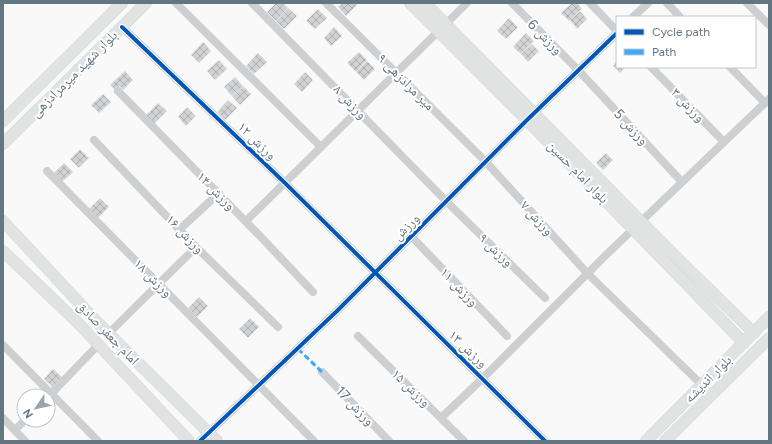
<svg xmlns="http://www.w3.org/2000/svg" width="772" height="444" font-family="Figtree,'Noto Naskh Arabic',sans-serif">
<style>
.building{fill:url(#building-cross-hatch);stroke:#e8e8e8}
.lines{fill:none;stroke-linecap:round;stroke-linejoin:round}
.secondary-casing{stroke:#d5d6d7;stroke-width:12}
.street{stroke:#cecfd0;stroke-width:8}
.secondary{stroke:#e1e2e2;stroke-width:11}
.quiet{stroke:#3fa9f5;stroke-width:3;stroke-dasharray:6 3;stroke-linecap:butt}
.cycleway-casing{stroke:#fff;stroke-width:6}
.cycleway{stroke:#0057b8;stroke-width:4}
.labels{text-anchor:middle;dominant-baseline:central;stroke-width:4;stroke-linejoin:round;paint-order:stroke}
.street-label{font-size:14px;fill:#657683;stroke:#fff}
</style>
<defs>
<pattern id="building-cross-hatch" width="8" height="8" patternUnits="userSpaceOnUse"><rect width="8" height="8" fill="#d0d2d3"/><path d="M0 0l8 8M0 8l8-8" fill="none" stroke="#acafb1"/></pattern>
</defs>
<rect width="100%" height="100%" fill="#f9f9f9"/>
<g class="building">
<path d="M 276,3 L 283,3 L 288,8 L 276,21 L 267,12 Z"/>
<path d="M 342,3 L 355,3 L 357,5 L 346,16 L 338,7 Z"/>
<path d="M 572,3 L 577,3 L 582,9 L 569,21 L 561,13 Z"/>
<path d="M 288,8 L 297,16 L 284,29 L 276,21 Z"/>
<path d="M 318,9 L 327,18 L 315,29 L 306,21 Z"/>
<path d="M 580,11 L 587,19 L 577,29 L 570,20 Z"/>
<path d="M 509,18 L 518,27 L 506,39 L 497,31 Z"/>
<path d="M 334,27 L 342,36 L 331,46 L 324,38 Z"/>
<path d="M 526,33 L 534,41 L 521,54 L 513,47 Z"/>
<path d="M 203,42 L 211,51 L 199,63 L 191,55 Z"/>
<path d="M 532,44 L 539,51 L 528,62 L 521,54 Z"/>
<path d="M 359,52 L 367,60 L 356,72 L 347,63 Z"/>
<path d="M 258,53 L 267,62 L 254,74 L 246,66 Z"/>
<path d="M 219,60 L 227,69 L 215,80 L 207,71 Z"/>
<path d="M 367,61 L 375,69 L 364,80 L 356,72 Z"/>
<path d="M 617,61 L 617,67 L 626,67 L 620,73 L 613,66 Z"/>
<path d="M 125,71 L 133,80 L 123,90 L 119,86 L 115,90 L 110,85 Z"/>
<path d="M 305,72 L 313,80 L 302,92 L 294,84 Z"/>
<path d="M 235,77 L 243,86 L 232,96 L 224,87 Z"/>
<path d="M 243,86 L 251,94 L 240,105 L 232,96 Z"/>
<path d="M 103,94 L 111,102 L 99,113 L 91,105 Z"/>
<path d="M 228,100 L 237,108 L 225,120 L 217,112 Z"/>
<path d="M 158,103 L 167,111 L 154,124 L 146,115 Z"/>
<path d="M 187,107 L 196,116 L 186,126 L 178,117 Z"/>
<path d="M 80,149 L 89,158 L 79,168 L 70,159 Z"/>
<path d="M 606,153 L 613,160 L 603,170 L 596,163 Z"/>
<path d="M 64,163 L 73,172 L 62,182 L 54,173 Z"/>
<path d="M 100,198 L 109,207 L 98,218 L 89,209 Z"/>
<path d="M 199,297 L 208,306 L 197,317 L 188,308 Z"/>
<path d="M 250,318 L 259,327 L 248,338 L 239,329 Z"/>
<path d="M 53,369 L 63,378 L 53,388 L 44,379 Z"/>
</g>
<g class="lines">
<g class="secondary-casing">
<g id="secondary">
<path d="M 410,3 L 517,110 L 744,343"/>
<path d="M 425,3 L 676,257 L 754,333"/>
<path d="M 3,121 L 122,3"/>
<path d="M 3,144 L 146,3"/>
<path d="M 3,221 L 97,322 L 217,441"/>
<path d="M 3,251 L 79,324 L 189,441"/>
<path d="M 646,441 L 769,317"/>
<path d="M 665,441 L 769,338"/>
</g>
</g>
<g class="street">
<path d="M 176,3 L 321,147"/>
<path d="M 252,3 L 447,202 L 545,298"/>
<path d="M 326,3 L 486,162 L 588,274 L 702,385"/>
<path d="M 512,3 L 579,71 L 682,182"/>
<path d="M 590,3 L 617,31"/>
<path d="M 667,3 L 680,17"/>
<path d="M 747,3 L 769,25"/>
<path d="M 633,17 L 648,3"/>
<path d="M 122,27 L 285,183 L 545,441"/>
<path d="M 651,67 L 724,142"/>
<path d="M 730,67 L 765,103"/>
<path d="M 118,91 L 259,235 L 313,292"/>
<path d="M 94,140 L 196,247 L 278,327"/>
<path d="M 47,171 L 314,441"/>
<path d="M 246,221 L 467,3"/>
<path d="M 180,229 L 219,193"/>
<path d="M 412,237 L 507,336"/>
<path d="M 109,333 L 196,247"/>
<path d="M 358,336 L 464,441"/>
<path d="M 3,345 L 98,441"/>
<path d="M 322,372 L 389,441"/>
<path d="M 49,396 L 98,345"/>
<path d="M 3,418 L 25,441"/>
<path d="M 441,418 L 482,379 L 607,254 L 769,99"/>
<path d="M 15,430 L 25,420"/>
<path d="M 200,441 L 337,311 L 527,120 L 617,33"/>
</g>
<use href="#secondary" class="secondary"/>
<path class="quiet" d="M 298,349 L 322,372"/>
<g class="cycleway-casing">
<g id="cycleway">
<path d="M 122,27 L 285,183 L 545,441"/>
<path d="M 200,441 L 337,311 L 527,120 L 617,33"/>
</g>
</g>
<use href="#cycleway" class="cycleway"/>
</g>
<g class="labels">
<g class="street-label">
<text transform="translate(545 37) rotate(45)">ورزش 6</text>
<text transform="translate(74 74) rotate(-45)">بلوار شهید میرمرادزهی</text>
<text transform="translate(406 82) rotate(45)">میر مرادزهی ۹</text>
<text transform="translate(350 102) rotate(46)">ورزش ۸</text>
<text transform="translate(688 105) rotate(46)">ورزش ۳</text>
<text transform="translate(631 127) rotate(47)">ورزش 5</text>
<text transform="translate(257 141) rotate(44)">ورزش ۱۲</text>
<text transform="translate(578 172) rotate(46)">بلوار امام حسین</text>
<text transform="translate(216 191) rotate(45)">ورزش ۱۴</text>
<text transform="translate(537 218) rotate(48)">ورزش ۷</text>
<text transform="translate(406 227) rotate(-45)">ورزش</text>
<text transform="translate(185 234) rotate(46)">ورزش ۱۶</text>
<text transform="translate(496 250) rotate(44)">ورزش ۹</text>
<text transform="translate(153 278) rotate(45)">ورزش ۱۸</text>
<text transform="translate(459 287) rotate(46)">ورزش ۱۱</text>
<text transform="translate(108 333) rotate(46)">امام جعفر صادق</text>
<text transform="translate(468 349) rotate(44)">ورزش ۱۳</text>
<text transform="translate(708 379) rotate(-45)">بلوار اندیشه</text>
<text transform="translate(411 388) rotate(44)">ورزش ۱۵</text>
<text transform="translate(355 406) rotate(46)">ورزش 17</text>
</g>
</g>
<rect width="772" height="444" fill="none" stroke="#657683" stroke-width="8"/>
<rect x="616" y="16" width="140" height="52" fill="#ffffff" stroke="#c1c8cd"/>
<rect x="624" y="29" width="20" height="6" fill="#0057b8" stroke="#c1c8cd"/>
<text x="652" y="36" font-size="12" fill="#657683">Cycle path</text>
<rect x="624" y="49" width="20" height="6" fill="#3fa9f5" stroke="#c1c8cd"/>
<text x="652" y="56" font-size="12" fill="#657683">Path</text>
<g transform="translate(36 408) rotate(236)"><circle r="19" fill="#ffffff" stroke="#c1c8cd"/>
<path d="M0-3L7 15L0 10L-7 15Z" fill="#99a4ac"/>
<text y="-6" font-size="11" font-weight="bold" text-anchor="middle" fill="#657683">N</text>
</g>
</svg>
